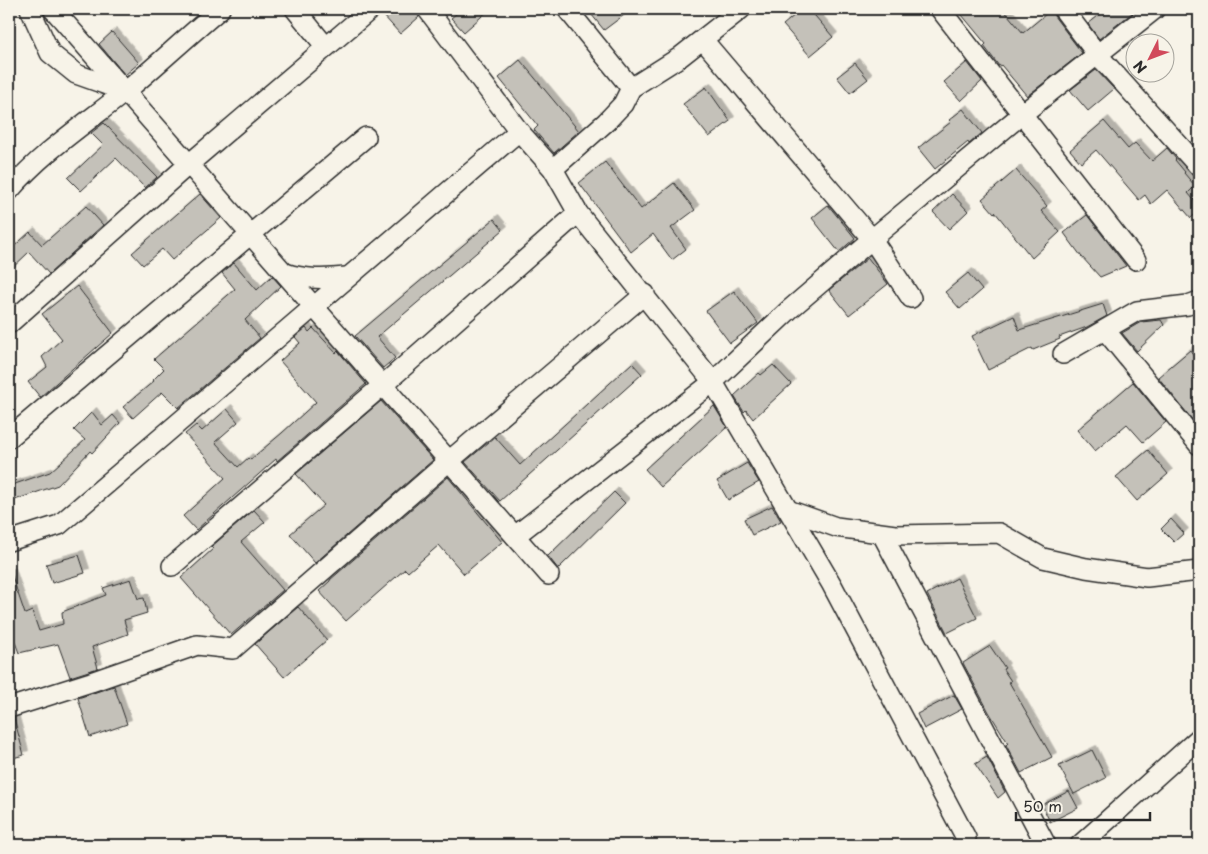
<svg xmlns="http://www.w3.org/2000/svg" width="1208" height="854" font-family="'Playpen Sans',sans-serif">
<style>
.building{fill:#c4c1b9;stroke:#2b2b2b;filter:url(#shadow)}
.lines{fill:none;stroke-linecap:round;stroke-linejoin:round}
.street-casing{stroke:#2b2b2b;stroke-width:22}
.street{stroke:#f7f3e8;stroke-width:19}
</style>
<defs>
<filter id="shadow"><feDropShadow dx="4.5" dy="-4.5" stdDeviation="0" flood-color="#0004"/></filter>
</defs>
<rect width="100%" height="100%" fill="#f7f3e8"/>
<filter id="ink" filterUnits="userSpaceOnUse"><feTurbulence type="fractalNoise" baseFrequency=".02" numOctaves="2"/><feDisplacementMap in="SourceGraphic" scale="10" xChannelSelector="R" yChannelSelector="G"/><feConvolveMatrix kernelMatrix="1 2 1 2 8 2 1 2 1" color-interpolation-filters="sRGB"/></filter>
<g filter="url(#ink)">
<g class="building">
<path d="M 391,9 L 416,9 L 419,17 L 400,34 L 383,15 Z"/>
<path d="M 462,9 L 490,9 L 464,32 L 451,18 Z"/>
<path d="M 587,9 L 632,9 L 604,30 Z"/>
<path d="M 802,9 L 809,9 L 833,37 L 810,56 L 783,25 Z"/>
<path d="M 957,9 L 1003,9 L 1023,33 L 1052,9 L 1054,16 L 1082,53 L 1027,96 L 1001,65 L 999,66 L 984,46 L 986,44 Z"/>
<path d="M 1107,9 L 1137,9 L 1099,39 L 1088,24 Z"/>
<path d="M 112,32 L 139,63 L 125,75 L 99,44 Z"/>
<path d="M 520,60 L 579,131 L 554,153 L 534,130 L 538,126 L 499,78 Z"/>
<path d="M 967,62 L 982,81 L 961,101 L 944,82 Z"/>
<path d="M 855,63 L 868,79 L 850,93 L 837,77 Z"/>
<path d="M 1096,70 L 1114,89 L 1088,111 L 1070,90 Z"/>
<path d="M 706,87 L 730,121 L 709,137 L 683,104 Z"/>
<path d="M 963,109 L 982,133 L 969,144 L 968,142 L 935,169 L 918,148 L 951,122 L 949,120 Z"/>
<path d="M 1104,121 L 1128,149 L 1135,143 L 1152,161 L 1167,148 L 1176,159 L 1175,160 L 1185,172 L 1184,173 L 1195,186 L 1188,193 L 1199,206 L 1199,211 L 1191,218 L 1167,190 L 1151,204 L 1145,195 L 1139,200 L 1096,150 L 1081,163 L 1070,150 Z"/>
<path d="M 104,123 L 157,177 L 145,188 L 116,158 L 81,191 L 68,178 L 103,145 L 91,133 Z"/>
<path d="M 605,162 L 641,209 L 674,183 L 695,210 L 671,228 L 686,249 L 672,260 L 653,234 L 631,252 L 579,183 Z"/>
<path d="M 1016,170 L 1047,206 L 1041,211 L 1060,232 L 1032,258 L 995,212 L 994,213 L 982,199 Z"/>
<path d="M 200,194 L 221,218 L 172,260 L 162,249 L 143,265 L 132,253 Z"/>
<path d="M 952,194 L 968,211 L 949,229 L 933,212 Z"/>
<path d="M 828,205 L 855,238 L 839,252 L 812,218 Z"/>
<path d="M 86,206 L 103,225 L 49,274 L 29,252 L 9,271 L 9,251 L 30,232 L 42,245 Z"/>
<path d="M 1087,215 L 1126,266 L 1100,277 L 1081,256 L 1064,233 Z"/>
<path d="M 494,219 L 503,230 L 377,337 L 395,358 L 383,368 L 355,336 Z"/>
<path d="M 868,258 L 888,284 L 849,315 L 829,290 Z"/>
<path d="M 234,263 L 257,290 L 272,276 L 281,286 L 245,320 L 260,338 L 178,408 L 162,392 L 133,418 L 123,407 L 154,381 L 153,380 L 164,369 L 154,359 L 235,289 L 222,273 Z"/>
<path d="M 968,273 L 982,290 L 960,309 L 945,292 Z"/>
<path d="M 77,286 L 113,333 L 40,397 L 28,382 L 47,367 L 42,357 L 62,339 L 42,314 Z"/>
<path d="M 734,291 L 758,323 L 730,343 L 706,311 Z"/>
<path d="M 1103,304 L 1107,316 L 1087,327 L 1059,337 L 1060,339 L 1033,350 L 1032,348 L 988,370 L 972,336 L 1014,316 L 1019,330 Z"/>
<path d="M 1161,320 L 1164,325 L 1137,351 L 1122,333 L 1141,322 Z"/>
<path d="M 306,328 L 309,332 L 313,328 L 336,353 L 338,351 L 366,384 L 277,461 L 276,459 L 196,530 L 183,516 L 225,478 L 185,434 L 196,425 L 202,431 L 227,409 L 238,422 L 215,442 L 238,467 L 248,458 L 250,460 L 282,433 L 316,402 L 280,361 L 300,343 L 295,337 Z"/>
<path d="M 1190,350 L 1199,362 L 1199,428 L 1158,377 Z"/>
<path d="M 632,363 L 642,374 L 500,501 L 465,462 L 495,437 L 520,465 Z"/>
<path d="M 773,365 L 791,384 L 753,419 L 746,410 L 744,412 L 734,396 L 759,373 L 761,375 Z"/>
<path d="M 1133,382 L 1166,422 L 1143,442 L 1127,424 L 1095,451 L 1077,430 Z"/>
<path d="M 381,401 L 433,460 L 315,563 L 290,534 L 324,505 L 296,474 Z"/>
<path d="M 714,406 L 727,427 L 661,487 L 645,469 Z"/>
<path d="M 92,412 L 102,425 L 113,415 L 120,423 L 92,453 L 90,451 L 58,485 L 9,502 L 9,486 L 50,472 L 85,440 L 74,430 Z"/>
<path d="M 1148,450 L 1168,474 L 1137,501 L 1116,477 Z"/>
<path d="M 747,463 L 759,482 L 728,500 L 717,481 Z"/>
<path d="M 448,477 L 502,542 L 464,574 L 439,545 L 408,572 L 405,569 L 346,621 L 319,591 L 330,581 L 330,580 Z"/>
<path d="M 614,492 L 625,503 L 558,569 L 548,556 Z"/>
<path d="M 772,506 L 781,521 L 752,535 L 744,519 Z"/>
<path d="M 254,510 L 265,522 L 241,542 L 283,590 L 231,635 L 181,578 L 213,549 L 211,547 Z"/>
<path d="M 1171,519 L 1184,533 L 1174,542 L 1161,529 Z"/>
<path d="M 79,555 L 85,573 L 52,583 L 46,564 Z"/>
<path d="M 9,573 L 11,573 L 25,614 L 32,611 L 39,631 L 63,624 L 62,612 L 106,595 L 103,588 L 131,579 L 138,599 L 144,598 L 147,613 L 124,620 L 128,634 L 92,647 L 98,668 L 70,677 L 58,644 L 19,653 L 9,626 Z"/>
<path d="M 957,578 L 977,618 L 947,633 L 927,594 Z"/>
<path d="M 298,607 L 327,640 L 284,677 L 255,644 Z"/>
<path d="M 990,646 L 1005,668 L 1003,669 L 1011,681 L 1009,682 L 1052,757 L 1021,773 L 1006,745 L 1008,743 L 989,712 L 963,663 Z"/>
<path d="M 114,686 L 127,724 L 90,737 L 78,698 Z"/>
<path d="M 954,695 L 962,709 L 924,729 L 917,714 Z"/>
<path d="M 14,718 L 24,755 L 9,759 L 9,719 Z"/>
<path d="M 1092,750 L 1106,778 L 1074,794 L 1059,766 Z"/>
<path d="M 987,757 L 1005,792 L 998,798 L 975,764 Z"/>
<path d="M 1069,791 L 1078,808 L 1050,822 L 1042,805 Z"/>
</g>
<g class="lines">
<g class="street-casing">
<g id="street">
<path d="M 30,9 L 50,53 L 76,74 L 124,91"/>
<path d="M 53,9 L 549,575"/>
<path d="M 295,9 L 326,47"/>
<path d="M 427,9 L 519,131 L 553,169 L 578,213 L 713,382 L 832,585 L 966,838"/>
<path d="M 567,9 L 631,88"/>
<path d="M 940,9 L 1136,260"/>
<path d="M 1063,9 L 1097,54 L 1199,167"/>
<path d="M 703,40 L 872,239 L 911,298"/>
<path d="M 553,169 L 606,122 L 623,104 L 631,88 L 680,57 L 741,9"/>
<path d="M 9,191 C 42,152 85,124 125,92 C 157,65 188,36 220,9"/>
<path d="M 285,273 C 305,280 326,279 347,277"/>
<path d="M 9,324 L 189,164 L 371,9"/>
<path d="M 1105,330 L 1199,445"/>
<path d="M 1063,354 L 1137,311 L 1188,305 L 1199,301"/>
<path d="M 9,438 L 366,137"/>
<path d="M 788,510 L 836,527 L 895,535 L 999,533 L 1043,558 L 1086,568 L 1147,577 L 1199,571"/>
<path d="M 882,534 L 1046,845"/>
<path d="M 515,536 L 713,382 L 789,310 L 872,239 L 1021,115 L 1155,9"/>
<path d="M 9,541 L 59,525 L 519,131"/>
<path d="M 172,566 L 383,385 L 578,213"/>
<path d="M 9,708 L 91,682 L 197,645 L 233,649 L 449,461 L 645,294"/>
<path d="M 1080,845 L 1199,738"/>
</g>
</g>
<use href="#street" class="street"/>
</g>
</g>
<rect width="1208" height="854" fill="none" stroke="#f7f3e8" stroke-width="30"/>
<rect x="15" y="15" width="1178" height="824" fill="none" stroke="#2b2b2b" stroke-width="2" filter="url(#ink)"/>
<g transform="translate(1150 58) rotate(228)"><circle r="24" fill="#f7f3e8" stroke="#a5a39c"/>
<path d="M0-4L9 19L0 12L-9 19Z" fill="#d1495b"/>
<text y="-8" font-size="14" font-weight="bold" text-anchor="middle" fill="#2b2b2b">N</text>
</g>
<path d="M1016 812v8h134v-8" fill="none" stroke="#2b2b2b" stroke-width="2.5"/>
<text x="1023" y="812" font-size="15" fill="#2b2b2b" stroke="#f7f3e8" stroke-width="4" paint-order="stroke">50 m</text>
</svg>
